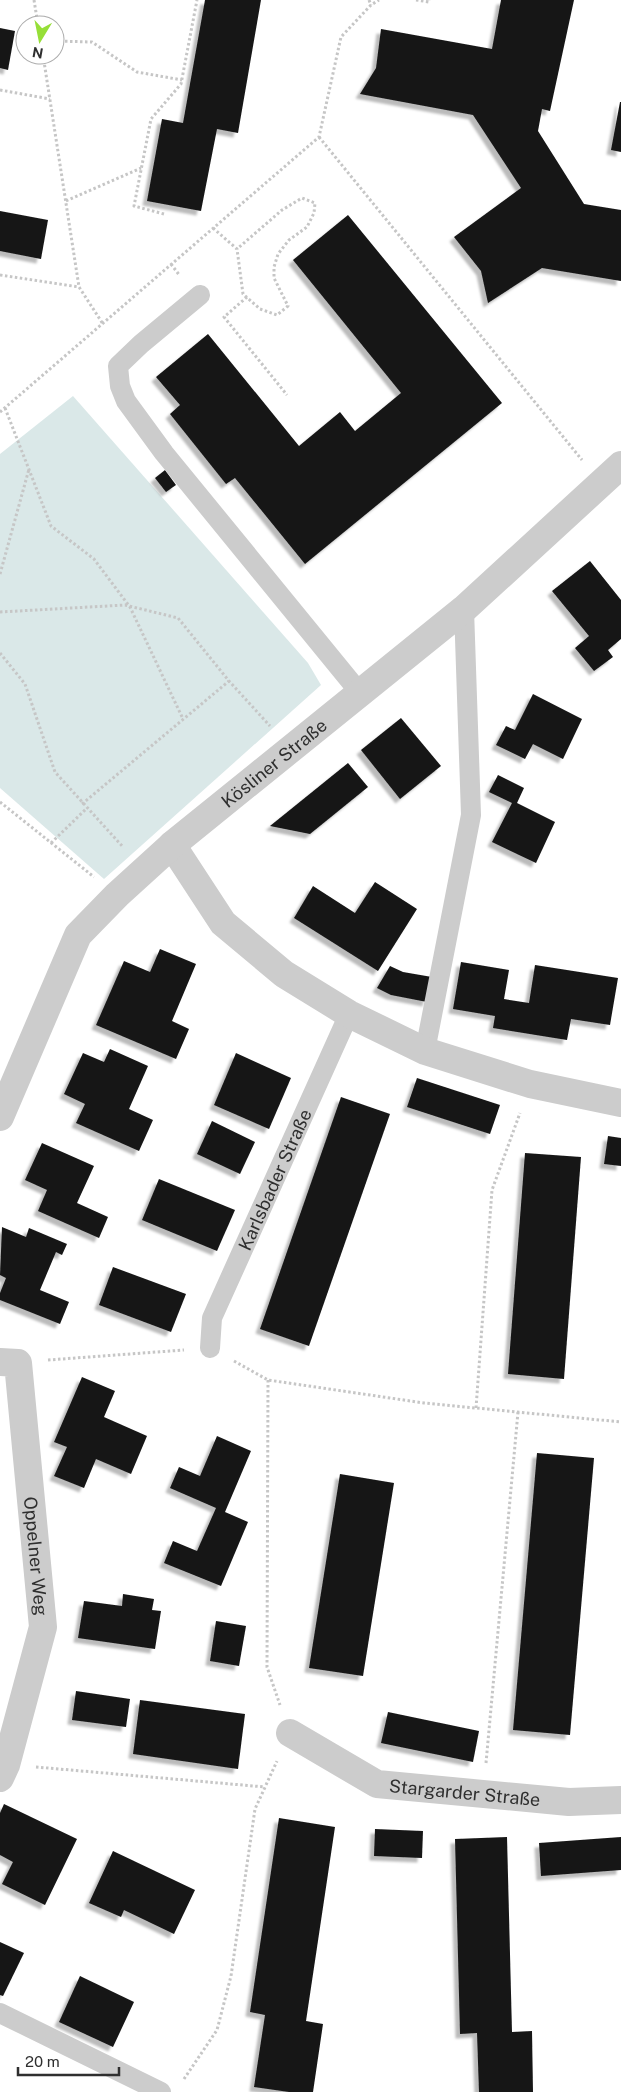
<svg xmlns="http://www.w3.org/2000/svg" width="621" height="2092" font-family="'Public Sans',sans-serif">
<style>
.green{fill:#dae8e8}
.building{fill:#161616;filter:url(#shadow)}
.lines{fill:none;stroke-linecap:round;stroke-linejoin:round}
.path{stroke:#c6c6c6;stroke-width:3;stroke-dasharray:2.5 2.5;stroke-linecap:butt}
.lane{stroke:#ccc;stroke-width:20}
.street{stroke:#ccc;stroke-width:28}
.labels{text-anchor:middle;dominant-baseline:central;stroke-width:5;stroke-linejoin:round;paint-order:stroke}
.street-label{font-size:18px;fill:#2f2f2f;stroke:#fff}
</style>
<defs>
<filter id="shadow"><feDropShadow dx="-4.5" dy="4.5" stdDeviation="1" flood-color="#0004"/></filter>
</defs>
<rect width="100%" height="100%" fill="#fff"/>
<path class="green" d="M 73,396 L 308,663 L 321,685 L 104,879 L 0,788 L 0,454 Z"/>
<g class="building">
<path d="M 205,0 L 261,0 L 238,133 L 217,129 L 201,211 L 147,201 L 162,119 L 183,123 Z"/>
<path d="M 501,0 L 574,0 L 550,111 L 542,109 L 538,131 L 584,204 L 621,210 L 621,281 L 542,268 L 488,303 L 481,271 L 454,237 L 521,188 L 473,115 L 360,94 L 376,68 L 381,29 L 492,49 Z"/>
<path d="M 0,28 L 15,31 L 8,70 L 0,68 Z"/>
<path d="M 620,102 L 621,102 L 621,152 L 611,150 Z"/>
<path d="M 0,211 L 48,220 L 41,259 L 0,251 Z"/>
<path d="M 348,215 L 502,403 L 305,564 L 235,478 L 226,484 L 170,414 L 180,405 L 156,377 L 208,334 L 299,446 L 340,412 L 355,431 L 401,393 L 293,260 Z"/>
<path d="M 165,470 L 176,485 L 166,492 L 155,478 Z"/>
<path d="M 590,561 L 621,600 L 621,639 L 608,650 L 613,657 L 594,671 L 575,648 L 589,636 L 552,591 Z"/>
<path d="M 533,694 L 582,719 L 563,759 L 533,744 L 525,759 L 496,745 L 506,726 L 515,730 Z"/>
<path d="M 401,718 L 441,766 L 400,799 L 361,750 Z"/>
<path d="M 348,763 L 368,787 L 310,834 L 270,826 Z"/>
<path d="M 498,775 L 524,788 L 517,803 L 555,822 L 536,863 L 492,842 L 512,803 L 489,792 Z"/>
<path d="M 375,882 L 417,909 L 378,971 L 294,918 L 313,886 L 355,913 Z"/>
<path d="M 160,949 L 196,964 L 172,1021 L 189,1029 L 176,1059 L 96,1025 L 124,961 L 150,972 Z"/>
<path d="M 461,962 L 509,970 L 504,999 L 529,1003 L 535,965 L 618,978 L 610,1025 L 571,1019 L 567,1040 L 493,1028 L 495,1016 L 453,1009 Z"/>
<path d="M 390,966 L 403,972 L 432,977 L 427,1002 L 391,995 L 377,988 Z"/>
<path d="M 110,1049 L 148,1066 L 129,1109 L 153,1120 L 139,1151 L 76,1123 L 85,1104 L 64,1094 L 83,1053 L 104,1062 Z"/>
<path d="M 236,1053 L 291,1078 L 269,1129 L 214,1105 Z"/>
<path d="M 417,1078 L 500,1105 L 490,1134 L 407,1107 Z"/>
<path d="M 341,1097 L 390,1114 L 309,1346 L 260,1329 Z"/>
<path d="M 212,1121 L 255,1142 L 240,1174 L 197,1154 Z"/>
<path d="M 608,1136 L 621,1138 L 621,1166 L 604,1164 Z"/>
<path d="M 42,1143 L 94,1166 L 77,1203 L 108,1217 L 99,1238 L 38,1211 L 47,1190 L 25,1180 Z"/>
<path d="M 525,1153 L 581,1157 L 564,1379 L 508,1374 Z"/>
<path d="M 159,1179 L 235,1210 L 217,1251 L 142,1220 Z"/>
<path d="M 2,1227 L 26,1237 L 29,1228 L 67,1244 L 62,1255 L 56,1252 L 40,1290 L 69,1302 L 60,1324 L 0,1300 L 0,1293 L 6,1278 L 0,1275 Z"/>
<path d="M 113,1267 L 186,1294 L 171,1332 L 99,1305 Z"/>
<path d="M 82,1377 L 115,1391 L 104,1417 L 147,1436 L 131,1474 L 96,1459 L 84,1488 L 54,1476 L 67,1447 L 54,1442 Z"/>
<path d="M 217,1436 L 251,1451 L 225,1512 L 248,1522 L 221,1586 L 164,1563 L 173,1541 L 197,1551 L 216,1508 L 170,1488 L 179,1467 L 200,1476 Z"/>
<path d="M 537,1453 L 594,1458 L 570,1735 L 513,1730 Z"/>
<path d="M 340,1474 L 394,1483 L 363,1676 L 309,1668 Z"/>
<path d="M 123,1594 L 154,1599 L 152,1610 L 161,1611 L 155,1649 L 78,1638 L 84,1601 L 122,1606 Z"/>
<path d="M 216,1621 L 246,1626 L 239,1666 L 210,1661 Z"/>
<path d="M 76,1691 L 130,1699 L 126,1727 L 72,1720 Z"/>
<path d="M 140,1700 L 245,1714 L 238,1769 L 133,1754 Z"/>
<path d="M 388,1712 L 479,1731 L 473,1762 L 381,1743 Z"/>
<path d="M 4,1804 L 77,1839 L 45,1905 L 2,1884 L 13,1862 L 0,1855 L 0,1813 Z"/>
<path d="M 279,1818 L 335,1827 L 306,2021 L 323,2024 L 313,2092 L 289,2092 L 254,2087 L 265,2015 L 250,2012 Z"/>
<path d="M 375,1829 L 423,1831 L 422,1858 L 374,1856 Z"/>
<path d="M 507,1837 L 512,2032 L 532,2031 L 533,2092 L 479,2092 L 477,2033 L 460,2034 L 455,1839 Z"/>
<path d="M 621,1837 L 621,1870 L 541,1876 L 539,1843 Z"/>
<path d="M 113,1851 L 195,1890 L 174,1934 L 124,1910 L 121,1917 L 89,1903 Z"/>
<path d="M 0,1942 L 24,1953 L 3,1996 L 0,1995 Z"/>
<path d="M 80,1976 L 134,2002 L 113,2047 L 59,2022 Z"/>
</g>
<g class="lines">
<g class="path">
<path d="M 34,0 L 38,25"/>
<path d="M 369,0 L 371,5"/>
<path d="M 416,0 L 429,2 L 429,0"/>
<path d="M 55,41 L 92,42 L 137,72 L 182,80"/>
<path d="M 43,55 L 79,287 L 103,324"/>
<path d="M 0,90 L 50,99"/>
<path d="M 319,137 L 582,460"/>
<path d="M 66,201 L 141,168"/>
<path d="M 164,214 L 134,206 L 151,119 L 181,84 L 197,0"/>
<path d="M 213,228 L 237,249 L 243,294 L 260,309 L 277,315 L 288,306 L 274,278 L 274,267 L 278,254 L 289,240 L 307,227 L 314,213 L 315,203 L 302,198 L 282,210 L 237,249"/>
<path d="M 171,264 L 180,276"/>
<path d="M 0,275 L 79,287"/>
<path d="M 247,297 L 224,317 L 287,395"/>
<path d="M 5,408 L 51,526 L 94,559 L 130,607 L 183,719"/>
<path d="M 0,412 L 319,137 L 341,37 L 371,5 L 379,0"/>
<path d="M 0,574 L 29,469"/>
<path d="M 0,612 L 125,605 L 178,618 L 229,681 L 270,726"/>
<path d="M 0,653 L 25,684 L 55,772 L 123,847"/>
<path d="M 0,802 L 94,877"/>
<path d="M 82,804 L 229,681"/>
<path d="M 51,843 L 87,808"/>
<path d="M 48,1360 L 184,1350"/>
<path d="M 234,1361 L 268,1380 L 424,1403 L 621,1422"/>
<path d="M 268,1380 L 267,1667 L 280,1705"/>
<path d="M 476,1408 L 492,1190 L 520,1113"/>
<path d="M 486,1763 L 518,1412"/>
<path d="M 36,1767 L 265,1787"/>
<path d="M 184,2079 L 217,2030 L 231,1976 L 255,1809 L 277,1761"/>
</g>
<g class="lane">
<path d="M 200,295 L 141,344 L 118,366 L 120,386 L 126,401 L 164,453 L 360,693"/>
<path d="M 425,1051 L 471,815 L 464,609"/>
<path id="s1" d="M 210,1348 L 212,1318 L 349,1014"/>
<path d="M 0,2013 L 161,2092"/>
</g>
<g class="street">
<path d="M 172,845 L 223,923 L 284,974 L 349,1014 L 425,1051 L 530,1084 L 621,1103"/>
<path id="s2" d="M 0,1117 L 78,935 L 117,895 L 172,845 L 464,609 L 621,465"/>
<path id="s3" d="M 0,1362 L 18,1363 L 43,1627 L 6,1765 L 0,1778"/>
<path id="s4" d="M 290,1733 L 377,1784 L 569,1802 L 621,1800"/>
</g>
</g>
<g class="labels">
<g class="street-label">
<text stroke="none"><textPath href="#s2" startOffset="459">Kösliner Straße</textPath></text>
<text stroke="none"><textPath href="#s1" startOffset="182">Karlsbader Straße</textPath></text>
<text stroke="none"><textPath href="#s3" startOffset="212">Oppelner Weg</textPath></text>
<text stroke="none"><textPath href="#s4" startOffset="189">Stargarder Straße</textPath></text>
</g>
</g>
<g transform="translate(40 40) rotate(190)"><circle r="24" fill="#ffffff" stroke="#acacac"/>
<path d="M0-4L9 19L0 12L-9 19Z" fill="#96df38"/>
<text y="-8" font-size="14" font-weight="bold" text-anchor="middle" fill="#2f2f2f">N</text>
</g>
<path d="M18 2067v8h101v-8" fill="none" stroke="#2f2f2f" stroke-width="2.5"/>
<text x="25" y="2067" font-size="15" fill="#2f2f2f" stroke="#ffffff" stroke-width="4" paint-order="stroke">20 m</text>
</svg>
